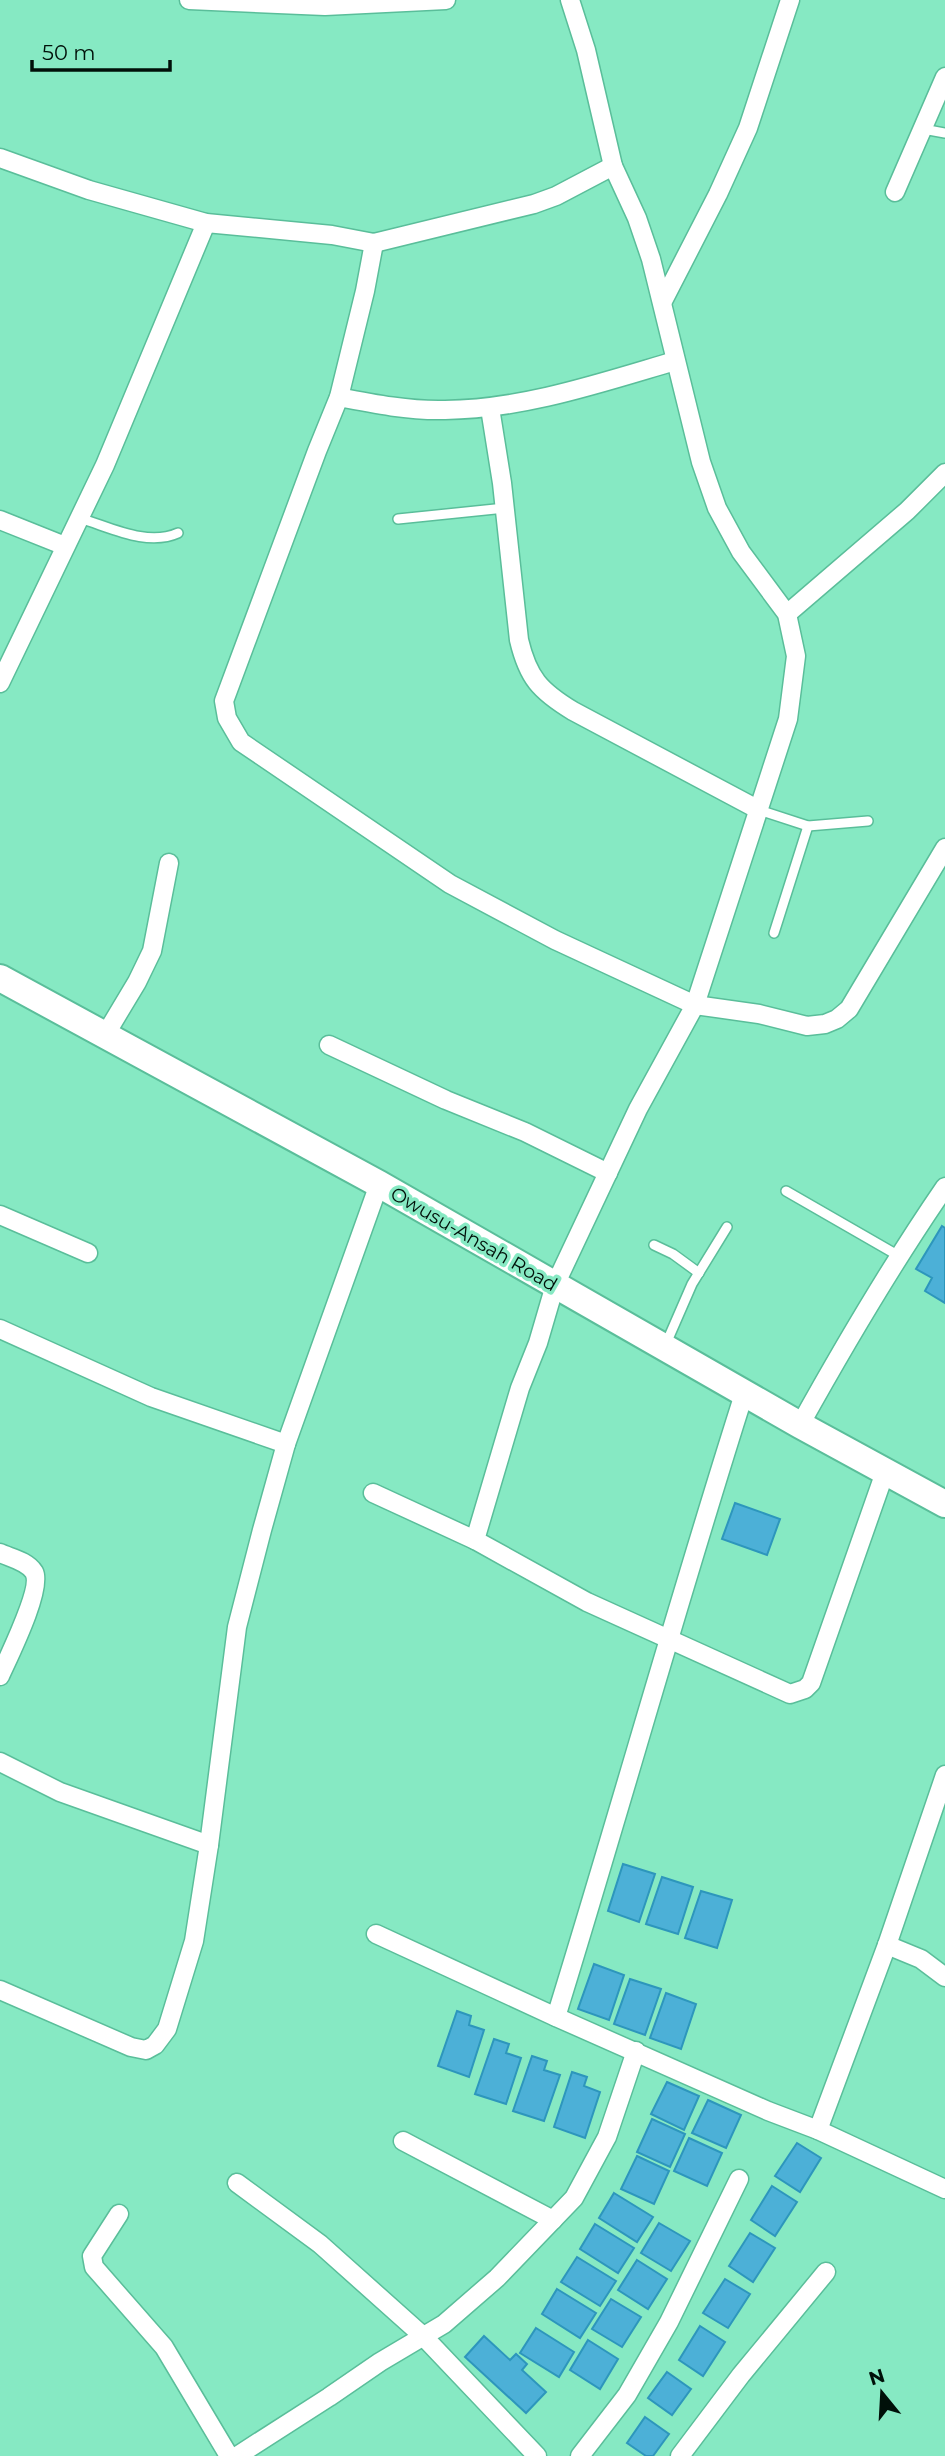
<svg xmlns="http://www.w3.org/2000/svg" width="945" height="2456" font-family="Montserrat,sans-serif">
<style>
.building{fill:#4cb0d7;stroke:#2d96bc;stroke-width:2}
.lines{fill:none;stroke-linecap:round;stroke-linejoin:round}
.lane-casing{stroke:#5abe9a;stroke-width:12}
.street-casing{stroke:#5abe9a;stroke-width:21}
.secondary-casing{stroke:#5abe9a;stroke-width:30}
.lane{stroke:#fff;stroke-width:9}
.street{stroke:#fff;stroke-width:18}
.secondary{stroke:#fff;stroke-width:26}
.labels{text-anchor:middle;dominant-baseline:central;stroke-width:7;stroke-linejoin:round;paint-order:stroke}
.street-label{font-size:19px;fill:#001009;stroke:#86e9c3}
</style>
<rect width="100%" height="100%" fill="#86e9c3"/>
<g class="building">
<path d="M 942,1226 L 945,1228 L 945,1303 L 925,1291 L 932,1278 L 916,1269 Z"/>
<path d="M 735,1503 L 780,1519 L 767,1555 L 722,1539 Z"/>
<path d="M 623,1864 L 655,1874 L 639,1922 L 608,1911 Z"/>
<path d="M 662,1877 L 693,1887 L 678,1934 L 646,1924 Z"/>
<path d="M 701,1891 L 732,1900 L 717,1948 L 685,1938 Z"/>
<path d="M 594,1964 L 624,1975 L 609,2020 L 578,2009 Z"/>
<path d="M 630,1979 L 661,1989 L 645,2035 L 614,2024 Z"/>
<path d="M 666,1993 L 696,2004 L 681,2049 L 650,2038 Z"/>
<path d="M 457,2011 L 471,2016 L 469,2025 L 484,2030 L 469,2077 L 438,2066 Z"/>
<path d="M 494,2039 L 509,2044 L 506,2053 L 521,2058 L 506,2104 L 475,2094 Z"/>
<path d="M 532,2056 L 547,2061 L 544,2070 L 560,2075 L 544,2121 L 513,2111 Z"/>
<path d="M 572,2072 L 587,2077 L 584,2086 L 600,2092 L 585,2138 L 554,2127 Z"/>
<path d="M 667,2082 L 699,2096 L 684,2130 L 651,2114 Z"/>
<path d="M 708,2100 L 741,2115 L 726,2148 L 692,2133 Z"/>
<path d="M 652,2119 L 685,2134 L 670,2167 L 637,2152 Z"/>
<path d="M 689,2138 L 722,2153 L 707,2186 L 674,2171 Z"/>
<path d="M 797,2143 L 821,2158 L 800,2192 L 775,2176 Z"/>
<path d="M 637,2156 L 669,2171 L 654,2204 L 621,2189 Z"/>
<path d="M 772,2186 L 797,2202 L 775,2236 L 751,2220 Z"/>
<path d="M 614,2193 L 653,2217 L 637,2242 L 599,2218 Z"/>
<path d="M 659,2223 L 690,2241 L 671,2271 L 641,2253 Z"/>
<path d="M 595,2224 L 634,2248 L 618,2273 L 580,2249 Z"/>
<path d="M 750,2233 L 775,2248 L 753,2282 L 729,2266 Z"/>
<path d="M 577,2257 L 616,2281 L 600,2306 L 561,2282 Z"/>
<path d="M 637,2260 L 667,2279 L 648,2309 L 618,2290 Z"/>
<path d="M 725,2279 L 750,2294 L 728,2328 L 703,2313 Z"/>
<path d="M 557,2289 L 596,2313 L 580,2338 L 542,2314 Z"/>
<path d="M 611,2299 L 641,2317 L 622,2347 L 592,2329 Z"/>
<path d="M 700,2326 L 725,2342 L 703,2376 L 679,2360 Z"/>
<path d="M 536,2328 L 574,2352 L 559,2377 L 520,2353 Z"/>
<path d="M 484,2336 L 510,2360 L 516,2354 L 527,2364 L 522,2370 L 546,2392 L 526,2413 L 465,2357 Z"/>
<path d="M 588,2340 L 618,2359 L 600,2389 L 570,2370 Z"/>
<path d="M 667,2372 L 691,2389 L 672,2415 L 648,2398 Z"/>
<path d="M 645,2417 L 669,2434 L 653,2456 L 646,2456 L 627,2443 Z"/>
</g>
<g class="lines">
<g class="lane-casing">
<g id="lane">
<path d="M 923,129 L 945,133"/>
<path d="M 79,518 C 110,527 147,547 178,533"/>
<path d="M 398,519 L 505,508"/>
<path d="M 759,810 L 808,826 L 868,821"/>
<path d="M 774,933 L 808,826"/>
<path d="M 786,1191 L 899,1256"/>
<path d="M 654,1245 L 673,1254 L 699,1273"/>
<path d="M 665,1346 L 692,1284 L 727,1227"/>
</g>
</g>
<g class="street-casing">
<g id="street">
<path d="M 189,0 L 325,6 L 446,0"/>
<path d="M 570,0 L 586,50 L 613,166 L 637,218 L 651,259 L 701,462 L 717,508 L 741,552 L 787,614 L 796,656 L 788,719 L 695,1005 L 638,1109 L 555,1285 L 538,1343 L 520,1388 L 475,1540 L 587,1602 L 790,1694 L 805,1689 L 811,1683 L 885,1472"/>
<path d="M 0,158 L 89,190 L 206,223 L 332,235 L 374,243 L 534,204 L 556,196 L 613,166"/>
<path d="M 895,192 L 945,77"/>
<path d="M 374,243 L 365,291 L 339,397 L 317,451 L 224,701 L 227,718 L 241,742 L 450,884 L 555,940 L 695,1005 L 759,1014 L 807,1026 L 825,1024 L 837,1019 L 849,1009 L 945,848"/>
<path d="M 663,301 L 718,194 L 748,128 L 790,0"/>
<path d="M 339,397 C 374,404 410,411 445,410 C 524,409 600,383 675,361"/>
<path d="M 490,408 L 502,483 L 519,640 C 528,678 540,691 573,711 L 759,810"/>
<path d="M 0,520 L 65,546"/>
<path d="M 787,614 L 907,511 L 945,473"/>
<path d="M 0,683 L 105,465 L 206,223"/>
<path d="M 104,1037 L 137,982 L 152,951 L 169,863"/>
<path d="M 329,1045 L 446,1100 L 525,1132 L 608,1173"/>
<path d="M 0,1215 L 88,1253"/>
<path d="M 0,1329 L 151,1397 L 286,1444"/>
<path d="M 800,1425 C 845,1344 892,1264 945,1187"/>
<path d="M 373,1493 L 475,1540"/>
<path d="M 0,1553 C 11,1558 27,1561 34,1572 C 43,1588 8,1658 0,1676"/>
<path d="M 0,1762 L 60,1792 L 209,1845"/>
<path d="M 376,1934 L 556,2017 L 768,2111 L 818,2130 L 945,2189"/>
<path d="M 887,1945 L 921,1959 L 945,1977"/>
<path d="M 0,1990 L 131,2047 L 146,2050 L 155,2045 L 167,2029 L 194,1941 L 209,1845 L 237,1627 L 262,1530 L 286,1444 L 379,1184"/>
<path d="M 556,2017 C 620,1810 678,1601 744,1394"/>
<path d="M 818,2130 L 887,1945 L 945,1775"/>
<path d="M 403,2141 L 553,2220"/>
<path d="M 237,2183 L 320,2244 L 423,2336 L 537,2456"/>
<path d="M 119,2214 L 92,2256 L 94,2267 L 164,2347 L 229,2456"/>
<path d="M 237,2456 L 329,2397 L 380,2362 L 444,2324 L 497,2278 L 574,2198 L 607,2137 L 636,2051"/>
<path d="M 580,2456 L 627,2395 L 669,2322 L 739,2179"/>
<path d="M 680,2456 L 741,2375 L 826,2272"/>
</g>
</g>
<g class="secondary-casing">
<path id="secondary" d="M 0,978 L 379,1184 L 800,1425 L 945,1504"/>
</g>
<use href="#lane" class="lane"/>
<use href="#street" class="street"/>
<use href="#secondary" class="secondary"/>
</g>
<g class="labels">
<g class="street-label">
<text transform="translate(474 1239) rotate(30)">Owusu-Ansah Road</text>
</g>
</g>
<g transform="translate(882 2393) rotate(342)" stroke="#86e9c3" stroke-width="5" paint-order="stroke">
<path d="M0-5L12 26L0 18L-12 26Z" fill="#001009"/>
<text y="-10" font-size="19" font-weight="bold" text-anchor="middle" fill="#001009">N</text>
</g>
<path d="M32 60v10h138v-10" fill="none" stroke="#001009" stroke-width="3.5"/>
<text x="42" y="60" font-size="21" fill="#001009" stroke="#86e9c3" stroke-width="5" paint-order="stroke">50 m</text>
</svg>
